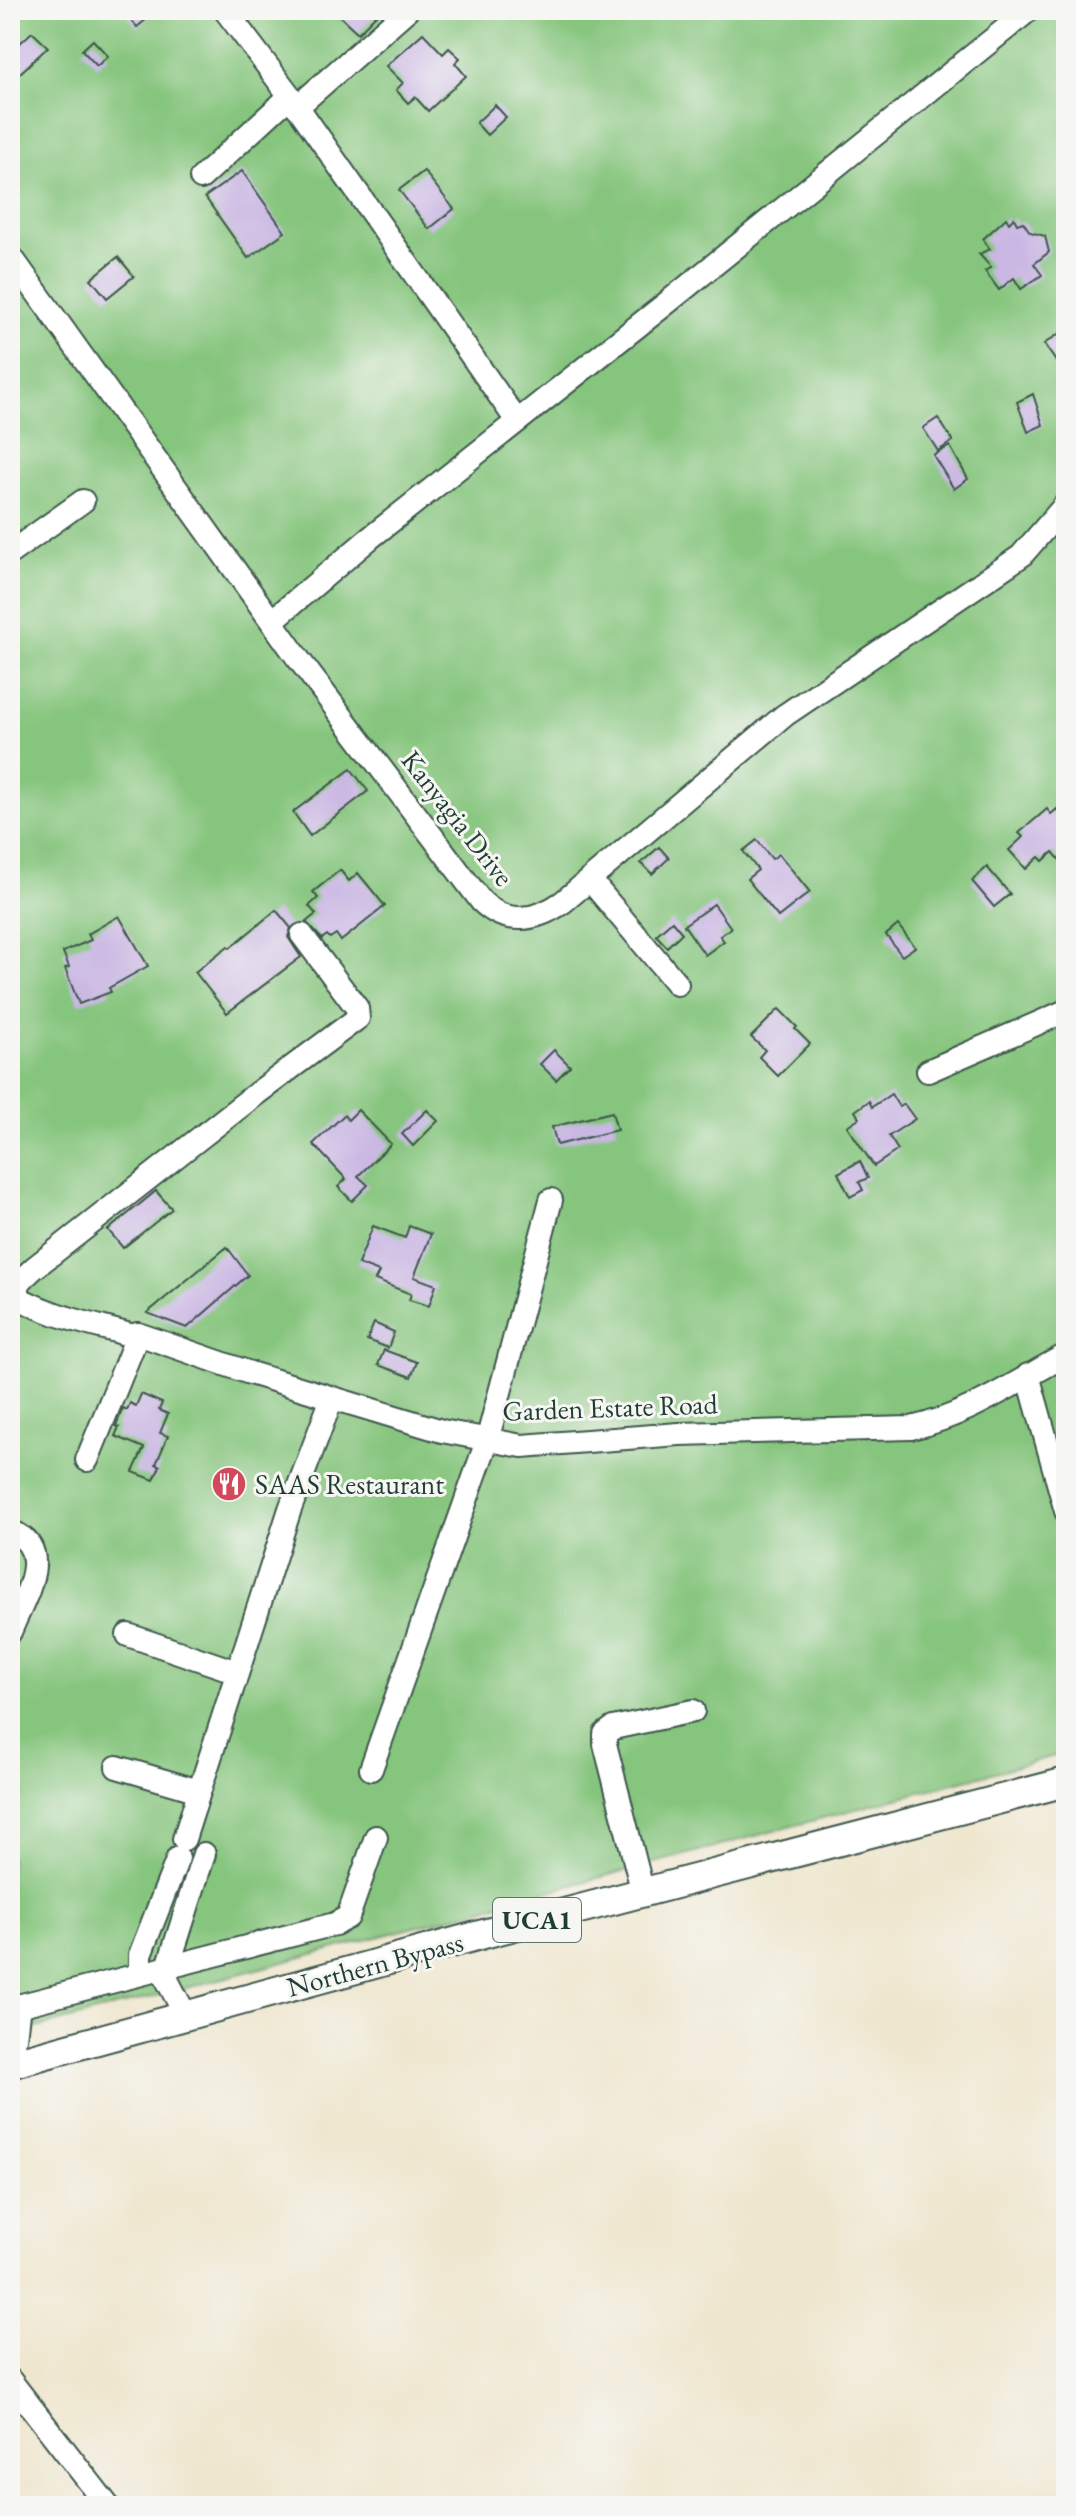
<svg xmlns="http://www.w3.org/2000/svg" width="1076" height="2516" font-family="'EB Garamond',serif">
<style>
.green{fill:#85c57d;stroke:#528158;stroke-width:2}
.building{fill:#cab7e3}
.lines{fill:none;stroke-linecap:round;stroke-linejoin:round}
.minor-casing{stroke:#3e564b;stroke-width:26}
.major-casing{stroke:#3e564b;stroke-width:32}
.minor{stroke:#fff;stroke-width:22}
.major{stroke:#fff;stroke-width:28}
.labels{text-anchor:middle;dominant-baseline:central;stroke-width:6;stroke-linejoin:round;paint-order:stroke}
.shield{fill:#f6f6f2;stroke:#60746d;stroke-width:2}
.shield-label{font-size:26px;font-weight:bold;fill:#1f3d34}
.street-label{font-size:28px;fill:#1f3d34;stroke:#f6f6f2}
.poi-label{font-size:28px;fill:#1f3d34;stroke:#f6f6f2;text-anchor:start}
</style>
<rect width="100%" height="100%" fill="#f6f6f2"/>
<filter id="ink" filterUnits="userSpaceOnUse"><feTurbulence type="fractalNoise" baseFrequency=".0125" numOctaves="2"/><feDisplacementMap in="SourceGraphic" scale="16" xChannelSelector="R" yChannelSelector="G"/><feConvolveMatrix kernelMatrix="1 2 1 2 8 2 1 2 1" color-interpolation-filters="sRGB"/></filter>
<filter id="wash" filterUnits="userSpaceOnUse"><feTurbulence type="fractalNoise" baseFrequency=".006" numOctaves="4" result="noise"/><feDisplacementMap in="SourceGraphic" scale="32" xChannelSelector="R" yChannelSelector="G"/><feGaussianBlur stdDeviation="1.8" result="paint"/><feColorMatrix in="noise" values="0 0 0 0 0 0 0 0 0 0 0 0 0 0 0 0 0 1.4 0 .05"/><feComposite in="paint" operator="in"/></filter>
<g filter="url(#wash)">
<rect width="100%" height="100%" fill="#efe6ce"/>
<path class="green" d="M 10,10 L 1066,10 L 1066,1753 L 10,2035 Z"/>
<g id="blocks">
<g class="building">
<path d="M 124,10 L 158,10 L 137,27 Z"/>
<path d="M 333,10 L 381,10 L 358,33 Z"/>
<path d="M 32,32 L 48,47 L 18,75 L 10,67 L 10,37 L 18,45 Z"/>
<path d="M 423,33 L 443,54 L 449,48 L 460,58 L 455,63 L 466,76 L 428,111 L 415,97 L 408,103 L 396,90 L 403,83 L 386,66 Z"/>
<path d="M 93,40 L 108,56 L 97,66 L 82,50 Z"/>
<path d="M 495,105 L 506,117 L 487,135 L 476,123 Z"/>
<path d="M 242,171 L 285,232 L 248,258 L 205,197 Z"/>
<path d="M 424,171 L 454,209 L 429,229 L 399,190 Z"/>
<path d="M 1006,218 L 1009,223 L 1014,218 L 1017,224 L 1023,222 L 1030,232 L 1045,236 L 1049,252 L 1034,264 L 1042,275 L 1021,289 L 1014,278 L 999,290 L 985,271 L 991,267 L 979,254 L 990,249 L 983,239 Z"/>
<path d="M 118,257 L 134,276 L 107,298 L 91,279 Z"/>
<path d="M 1066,329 L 1066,376 L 1044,344 Z"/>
<path d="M 1033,394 L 1043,425 L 1028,432 L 1017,402 Z"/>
<path d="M 938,418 L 953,441 L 938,451 L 923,428 Z"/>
<path d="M 950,446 L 968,479 L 954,489 L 933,455 Z"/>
<path d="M 351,769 L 368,791 L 310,836 L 293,812 Z"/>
<path d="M 1047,809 L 1051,814 L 1057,809 L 1066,820 L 1066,867 L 1053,852 L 1043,861 L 1039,857 L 1026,869 L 1009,850 L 1023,837 L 1019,833 Z"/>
<path d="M 757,840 L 772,859 L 779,854 L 810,892 L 778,917 L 747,879 L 758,870 L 743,851 Z"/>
<path d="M 659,847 L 669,858 L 652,874 L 641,863 Z"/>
<path d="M 987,867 L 1010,894 L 994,907 L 972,881 Z"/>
<path d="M 340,870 L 349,881 L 358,873 L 385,906 L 341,941 L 336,934 L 330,938 L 327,935 L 322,939 L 306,922 L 316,914 L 309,906 L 318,898 L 313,892 Z"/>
<path d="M 714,904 L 731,928 L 720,936 L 724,941 L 705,955 L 684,925 Z"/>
<path d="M 276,910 L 291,928 L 288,937 L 301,957 L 227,1013 L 195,972 L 228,946 L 230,948 Z"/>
<path d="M 119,916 L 148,966 L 109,988 L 111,992 L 79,1004 L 65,968 L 69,967 L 63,952 L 91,940 L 88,934 Z"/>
<path d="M 672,921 L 682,933 L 667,947 L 656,935 Z"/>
<path d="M 898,925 L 915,947 L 902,956 L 886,935 Z"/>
<path d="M 779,1009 L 797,1027 L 795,1029 L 810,1044 L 778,1076 L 759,1057 L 765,1050 L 751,1037 Z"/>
<path d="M 554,1050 L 570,1066 L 556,1080 L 540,1064 Z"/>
<path d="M 891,1094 L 899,1107 L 904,1104 L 915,1119 L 889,1136 L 898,1150 L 874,1166 L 847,1126 L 859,1118 L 855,1111 L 869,1101 L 872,1107 Z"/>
<path d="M 358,1110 L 391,1144 L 358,1176 L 368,1185 L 352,1201 L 338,1187 L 346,1179 L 313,1144 L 344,1115 L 348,1120 Z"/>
<path d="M 427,1110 L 438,1121 L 413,1146 L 402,1134 Z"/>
<path d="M 612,1112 L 617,1130 L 557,1145 L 552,1127 Z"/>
<path d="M 860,1161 L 868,1178 L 859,1182 L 863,1190 L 850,1197 L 838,1173 Z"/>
<path d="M 156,1191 L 172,1209 L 123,1248 L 108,1230 Z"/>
<path d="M 373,1226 L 405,1238 L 409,1226 L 431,1234 L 414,1277 L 436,1285 L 429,1306 L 409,1300 L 411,1294 L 375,1280 L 379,1272 L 358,1264 Z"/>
<path d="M 227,1247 L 248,1275 L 187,1328 L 147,1313 Z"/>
<path d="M 374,1323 L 394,1332 L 388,1348 L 367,1340 Z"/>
<path d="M 384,1350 L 417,1362 L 411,1377 L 378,1365 Z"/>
<path d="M 141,1394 L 162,1403 L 159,1410 L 168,1414 L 160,1433 L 168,1436 L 156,1464 L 160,1466 L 154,1480 L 133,1472 L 144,1448 L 115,1436 L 119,1427 L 116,1426 L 123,1408 L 127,1410 L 130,1403 L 136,1406 Z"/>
</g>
</g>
</g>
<g filter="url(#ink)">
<use href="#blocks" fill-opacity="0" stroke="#3e564b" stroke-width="2"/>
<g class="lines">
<g class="minor-casing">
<g id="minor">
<path d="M 225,10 L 290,96 L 517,421"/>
<path d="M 297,107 L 407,10"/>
<path d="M 201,178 L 290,96"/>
<path d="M 10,255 L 297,657 L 481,901 C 506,926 536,921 563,902 L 785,715 L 1021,556 L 1066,504"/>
<path d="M 10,553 L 83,501"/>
<path d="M 273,620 L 370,538 L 668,302 L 1029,10"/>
<path d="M 590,880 L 677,984"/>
<path d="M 928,1071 L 1066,1011"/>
<path d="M 10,1293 C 47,1316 92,1324 133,1336 L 138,1334 L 250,1373 L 442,1431 L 522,1446 L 679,1434 L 911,1428 C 968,1416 1015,1382 1066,1355"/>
<path d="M 18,1298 L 18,1283 L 34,1268 L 256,1094 L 358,1018 L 357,1008 L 302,935"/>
<path d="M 1028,1375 L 1066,1511"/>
<path d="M 87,1460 L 138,1334"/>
<path d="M 10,1531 C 57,1549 23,1599 10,1632"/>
<path d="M 128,1635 L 237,1672"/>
<path d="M 117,1767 L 199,1791"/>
<path d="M 371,1769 L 487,1441 L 551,1200"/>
<path d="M 184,1839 L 290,1509 L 332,1398"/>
<path d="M 643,1893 L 605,1744 L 605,1734 L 613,1728 L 693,1711"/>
<path d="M 140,1974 L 140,1955 L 178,1858"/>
<path d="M 10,2008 L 335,1924 L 348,1917 L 376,1837"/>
<path d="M 186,2016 L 167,1980 L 168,1967 L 204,1854"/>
<path d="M 12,2063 L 19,2005"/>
<path d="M 10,2380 L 108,2506"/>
</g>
</g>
<g class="major-casing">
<path id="major" d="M 10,2064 L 491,1932 L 1066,1782"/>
</g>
<use href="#minor" class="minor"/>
<use href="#major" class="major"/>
</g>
</g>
<defs>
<g id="restaurant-disc" transform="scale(1.8)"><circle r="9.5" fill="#d1495b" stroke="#f6f6f2"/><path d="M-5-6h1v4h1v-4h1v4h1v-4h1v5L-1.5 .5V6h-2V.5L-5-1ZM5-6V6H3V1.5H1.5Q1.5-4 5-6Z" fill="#fff"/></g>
</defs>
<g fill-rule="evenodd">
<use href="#restaurant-disc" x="229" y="1484"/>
</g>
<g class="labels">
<rect class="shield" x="493" y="1898" width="88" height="44" rx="6"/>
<g class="shield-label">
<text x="537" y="1920">UCA1</text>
</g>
<g class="street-label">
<text transform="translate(458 818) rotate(52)">Kanyagia Drive</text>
<text transform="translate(610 1407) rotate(-2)">Garden Estate Road</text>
<text transform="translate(375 1964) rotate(-15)">Northern Bypass</text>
</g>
<g class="poi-label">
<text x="255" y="1484">SAAS Restaurant</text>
</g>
</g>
<rect width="1076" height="2516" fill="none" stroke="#f6f6f2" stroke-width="40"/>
</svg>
